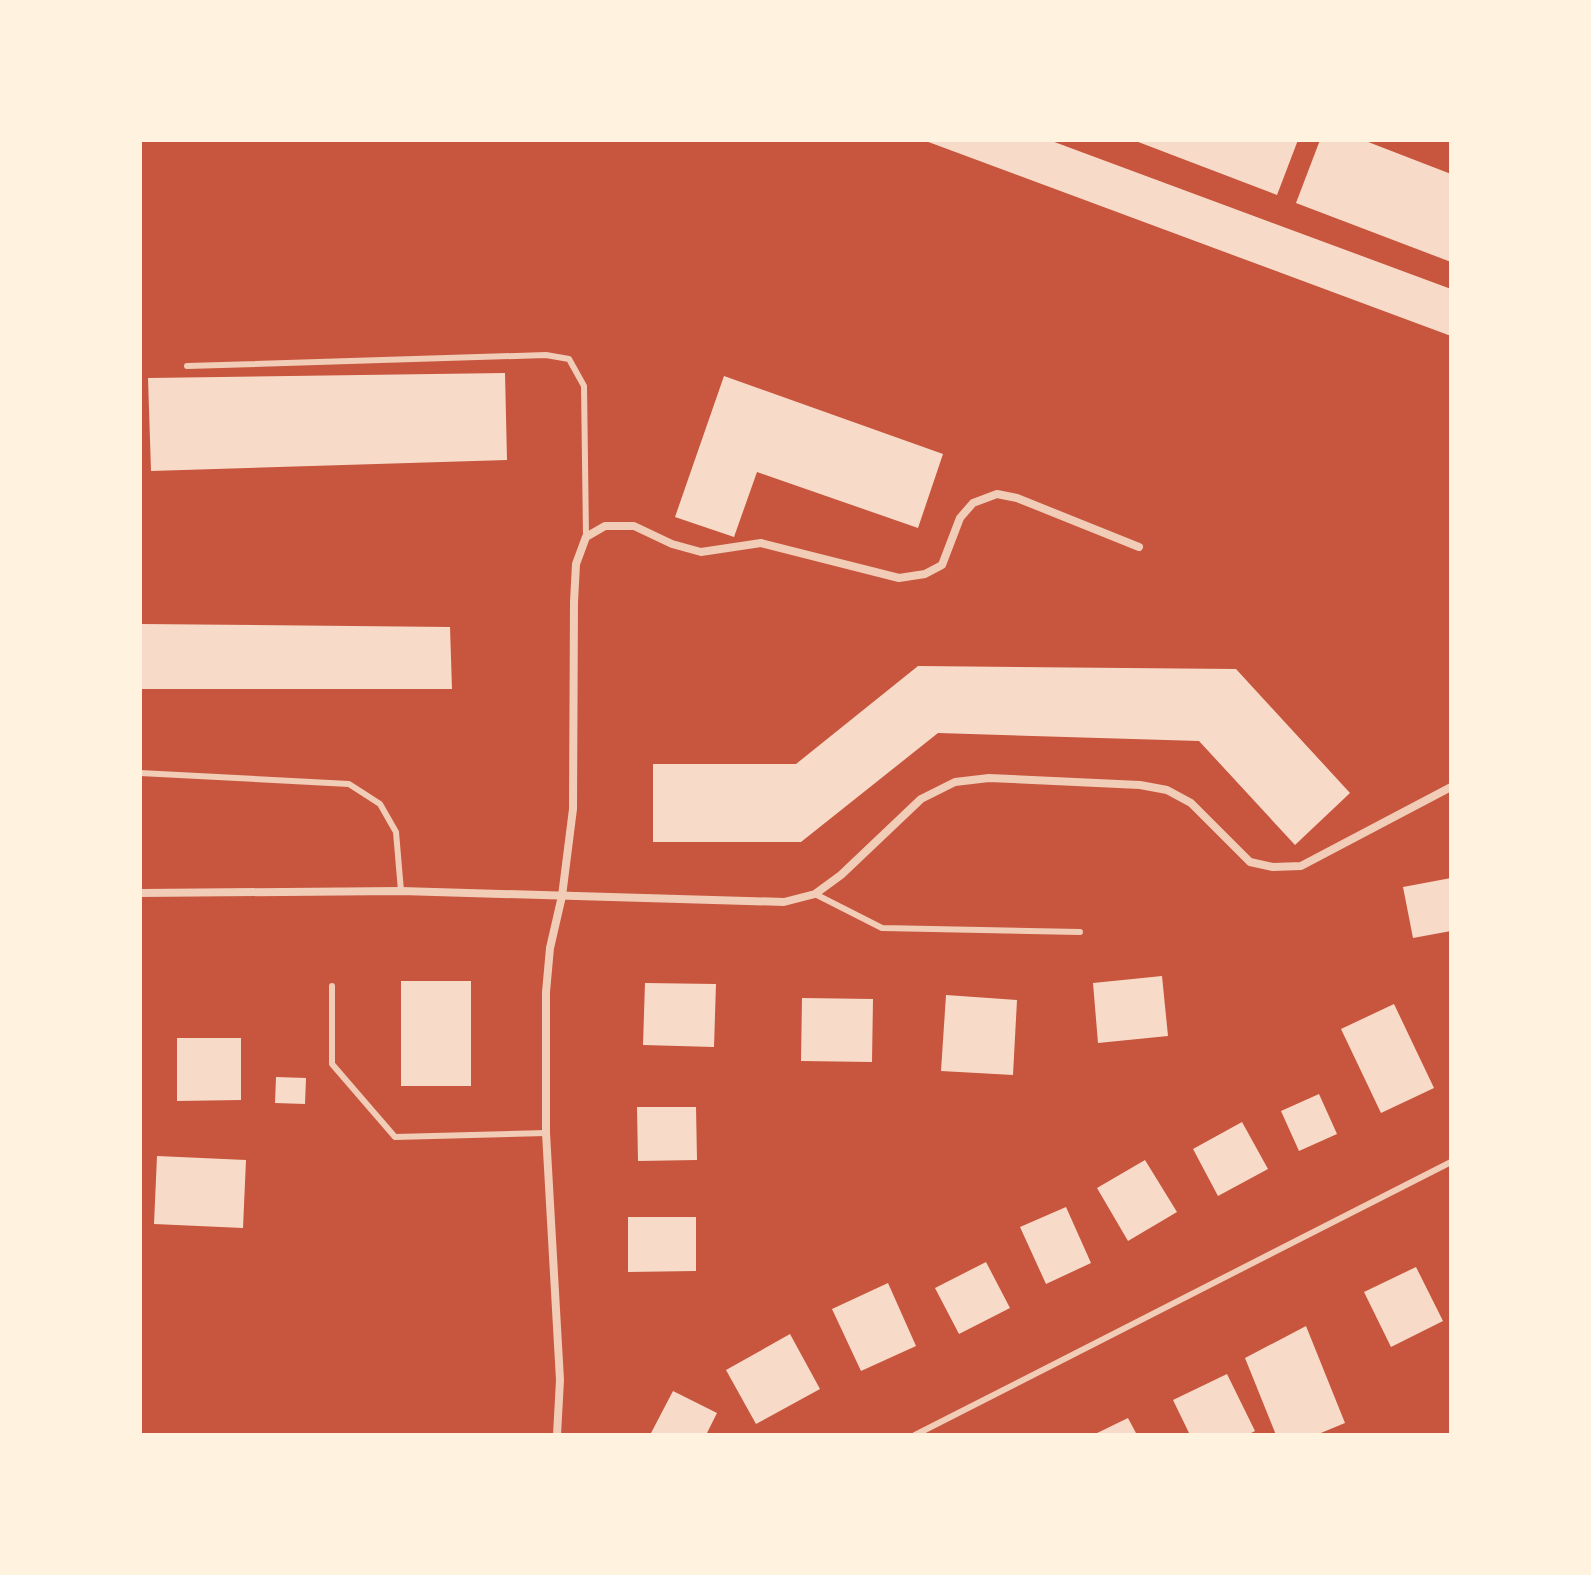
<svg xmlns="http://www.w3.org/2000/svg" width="1591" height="1575" font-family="'PT Sans',sans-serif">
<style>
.building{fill:#f7dbc8}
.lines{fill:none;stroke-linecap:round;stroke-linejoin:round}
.service{stroke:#f1ccb7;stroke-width:6}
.minor{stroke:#f1ccb7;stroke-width:8}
</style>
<rect width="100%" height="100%" fill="#c8553d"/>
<g class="building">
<path d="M 923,140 L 1049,140 L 1451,289 L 1451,336 Z"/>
<path d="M 1133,140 L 1298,140 L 1277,195 Z"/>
<path d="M 1320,140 L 1363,140 L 1451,174 L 1451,262 L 1296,203 Z"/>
<path d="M 505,373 L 507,460 L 151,471 L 148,378 Z"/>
<path d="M 724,376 L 943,454 L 918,528 L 757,472 L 734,537 L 675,517 Z"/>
<path d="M 140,624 L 450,627 L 452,689 L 140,689 Z"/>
<path d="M 918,666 L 1236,669 L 1350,793 L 1295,845 L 1199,741 L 938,733 L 801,842 L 653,842 L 653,764 L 796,764 Z"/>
<path d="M 1451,878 L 1451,931 L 1413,938 L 1403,887 Z"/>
<path d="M 1162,976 L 1168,1036 L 1098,1043 L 1093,983 Z"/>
<rect x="401" y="981" width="70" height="105"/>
<path d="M 645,983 L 716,984 L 714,1047 L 643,1045 Z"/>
<path d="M 946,995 L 1017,1000 L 1013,1075 L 941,1071 Z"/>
<path d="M 802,998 L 873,999 L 872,1062 L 801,1061 Z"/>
<path d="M 1394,1004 L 1434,1088 L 1381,1113 L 1341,1029 Z"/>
<path d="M 177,1038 L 241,1038 L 241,1100 L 177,1101 Z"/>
<path d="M 276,1077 L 306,1078 L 305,1104 L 275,1103 Z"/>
<path d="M 1319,1094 L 1337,1134 L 1299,1151 L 1281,1111 Z"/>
<path d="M 637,1107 L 696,1107 L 697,1160 L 638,1161 Z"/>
<path d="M 1242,1122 L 1268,1169 L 1218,1196 L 1193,1149 Z"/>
<path d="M 157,1156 L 246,1160 L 243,1228 L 154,1224 Z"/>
<path d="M 1145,1160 L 1177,1212 L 1128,1241 L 1097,1188 Z"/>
<path d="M 1066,1207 L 1091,1263 L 1046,1284 L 1020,1227 Z"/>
<path d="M 628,1217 L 696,1217 L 696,1271 L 628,1272 Z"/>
<path d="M 986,1262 L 1010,1308 L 959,1334 L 935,1288 Z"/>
<path d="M 1416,1267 L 1443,1321 L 1391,1347 L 1364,1292 Z"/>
<path d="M 888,1283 L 916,1346 L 861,1371 L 832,1309 Z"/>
<path d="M 1306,1326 L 1345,1423 L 1316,1435 L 1276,1435 L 1245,1358 Z"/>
<path d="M 790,1334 L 820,1389 L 756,1424 L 726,1370 Z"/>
<path d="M 1227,1374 L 1255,1431 L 1247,1435 L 1190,1435 L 1173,1400 Z"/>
<path d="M 673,1391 L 717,1413 L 706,1435 L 650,1435 Z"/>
<path d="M 1128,1418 L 1137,1435 L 1093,1435 Z"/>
</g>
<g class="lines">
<g class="service">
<path d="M 187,366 L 546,355 L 569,359 L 584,386 L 586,537"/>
<path d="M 140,773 L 349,784 L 380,804 L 396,832 L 401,891"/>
<path d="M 815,894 L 882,928 L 1080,932"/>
<path d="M 332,986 L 332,1064 L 395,1137 L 546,1133"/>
<path d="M 915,1435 L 1451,1162"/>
</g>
<g class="minor">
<path d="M 140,893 L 401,891 L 784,902 L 815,894 L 841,875 L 921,799 L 955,782 L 989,778 L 1140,785 L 1167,790 L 1191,803 L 1250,862 L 1273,867 L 1301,866 L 1451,787"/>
<path d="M 557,1435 L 560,1380 L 546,1133 L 546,992 L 550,948 L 562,896 L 573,809 L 574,602 L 576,564 L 586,537 L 605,526 L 634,526 L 672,544 L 701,552 L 761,543 L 899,578 L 925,574 L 942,565 L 960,518 L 973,503 L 997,494 L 1017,498 L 1139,547"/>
</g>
</g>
<rect width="1591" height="1575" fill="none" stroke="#fff3e0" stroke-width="284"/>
</svg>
